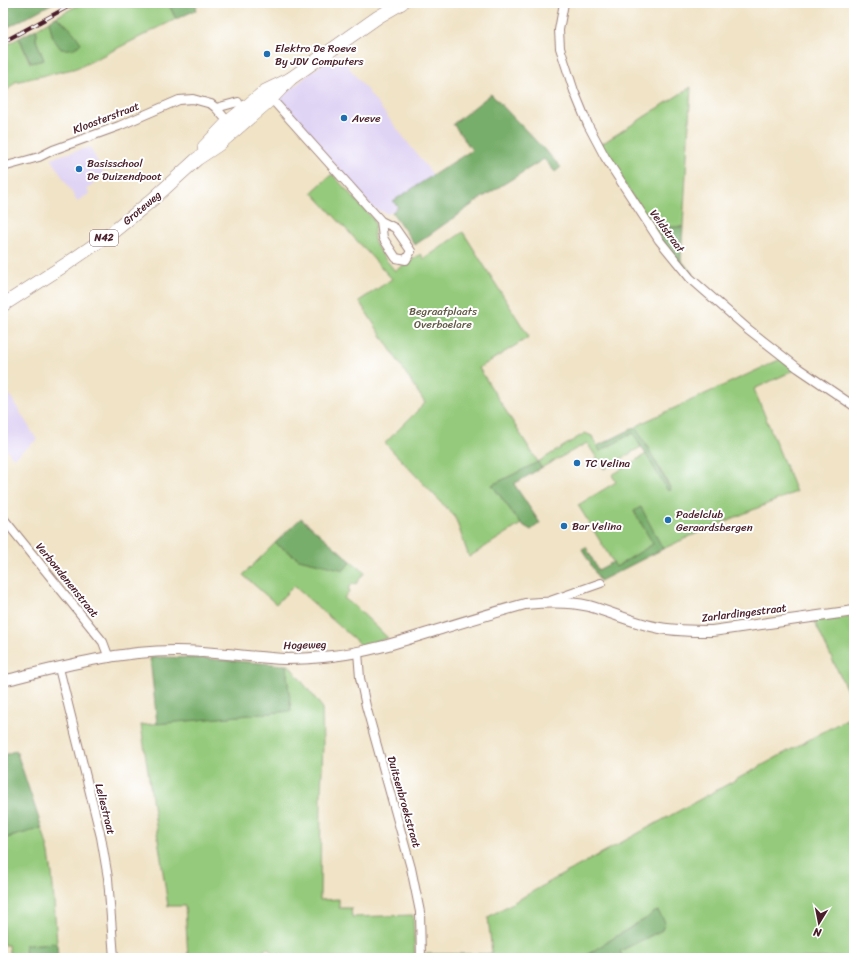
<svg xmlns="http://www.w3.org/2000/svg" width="857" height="961" font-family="Sriracha,sans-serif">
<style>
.built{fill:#e0d4f4}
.green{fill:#95ca7c;stroke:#707454}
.forest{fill:#78ae6c;stroke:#61664c}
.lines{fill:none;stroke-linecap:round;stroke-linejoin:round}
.minor-casing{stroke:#9d8178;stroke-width:10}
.tertiary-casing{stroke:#9d8178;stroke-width:12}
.primary-casing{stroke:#9d8178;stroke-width:14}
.minor{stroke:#fff;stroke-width:8}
.tertiary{stroke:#fff;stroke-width:10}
.primary{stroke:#fff;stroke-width:13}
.rail-casing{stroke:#4a1f2b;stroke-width:4}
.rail{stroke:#fff;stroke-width:2.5;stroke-dasharray:8;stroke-linecap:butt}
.poi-dot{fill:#1f6fb2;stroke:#fff;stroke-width:1.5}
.labels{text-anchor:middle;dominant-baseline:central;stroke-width:4;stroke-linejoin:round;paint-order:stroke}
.shield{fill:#fff;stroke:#80626b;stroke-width:1}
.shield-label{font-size:10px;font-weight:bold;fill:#4a1f2b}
.poi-label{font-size:11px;fill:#4a1f2b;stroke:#fff;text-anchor:start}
.street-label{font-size:11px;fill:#4a1f2b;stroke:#fff}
.park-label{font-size:11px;fill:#645b47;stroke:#fff}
</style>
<rect width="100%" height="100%" fill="#fff"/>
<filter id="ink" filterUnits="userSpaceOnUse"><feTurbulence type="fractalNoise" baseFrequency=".025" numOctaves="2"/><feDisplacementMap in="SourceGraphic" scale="8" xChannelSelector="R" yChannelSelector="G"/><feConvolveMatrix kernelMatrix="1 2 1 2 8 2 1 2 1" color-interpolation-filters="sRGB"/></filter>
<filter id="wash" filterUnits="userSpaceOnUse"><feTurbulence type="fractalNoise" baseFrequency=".012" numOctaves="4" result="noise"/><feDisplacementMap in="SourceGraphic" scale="16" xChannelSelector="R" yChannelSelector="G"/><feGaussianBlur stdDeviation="0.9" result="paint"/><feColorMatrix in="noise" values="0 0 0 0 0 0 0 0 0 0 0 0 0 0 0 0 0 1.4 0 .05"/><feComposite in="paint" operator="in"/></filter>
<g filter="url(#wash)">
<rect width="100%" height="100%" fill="#f0e3c6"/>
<g class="built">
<path d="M 338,53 L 433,175 L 394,201 L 398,207 L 388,214 L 373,208 L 278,100 L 314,70 Z"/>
<path d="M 90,147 L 104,174 L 87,189 L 89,194 L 77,201 L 51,158 Z"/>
<path d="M 3,384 L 37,440 L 13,458 L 3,445 Z"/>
</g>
<g class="green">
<path d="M 82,3 L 168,3 L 176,19 L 82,66 L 73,69 L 15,82 L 3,95 L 3,47 L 19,38 L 30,63 L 44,60 L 36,40 L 37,33 L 36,29 L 49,21 L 53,38 L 64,23 L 56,17 Z"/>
<path d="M 691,87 L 683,227 L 666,227 L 658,237 L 600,145 Z"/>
<path d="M 332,174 L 374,220 C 376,226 373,232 374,239 C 375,248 389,263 395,271 L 421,254 L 424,259 L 463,232 L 529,337 L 479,368 L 538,462 L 585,433 L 592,436 L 600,451 L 633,433 L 641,447 L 604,469 L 587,443 L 541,468 L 538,463 L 492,485 L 521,524 L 469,557 L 455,517 L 385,443 L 425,403 L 359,301 L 392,279 L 312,192 Z"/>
<path d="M 781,359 L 795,370 L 754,389 L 796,492 L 695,534 L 663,549 L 640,507 L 634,512 L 654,544 L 616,567 L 578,505 L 616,482 L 612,475 L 646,454 L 668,490 L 671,489 L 636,427 L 644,422 Z"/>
<path d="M 275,543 L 299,559 L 344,569 L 351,561 L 365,572 L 356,584 L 353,583 L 348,589 L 350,590 L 344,598 L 358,609 L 388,638 L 361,645 L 294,586 L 276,604 L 243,575 Z"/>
<path d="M 854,616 L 854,705 L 814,621 Z"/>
<path d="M 286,665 L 289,665 L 322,707 L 323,745 L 321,795 L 320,900 L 339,899 L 339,908 L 351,908 L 352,917 L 413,915 L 415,958 L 270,958 L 271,949 L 265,948 L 264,958 L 188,958 L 185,906 L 168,906 L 141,725 L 291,711 Z"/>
<path d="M 854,715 L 854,958 L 622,958 L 620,951 L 662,930 L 652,913 L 646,919 L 636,924 L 582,958 L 573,956 L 564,958 L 425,958 L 425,954 L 486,954 L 492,953 L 488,917 L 560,876 Z"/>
<path d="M 42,828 L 49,853 L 52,874 L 57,943 L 25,945 L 26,958 L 10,958 L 8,945 L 3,945 L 3,839 Z"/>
</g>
<g class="forest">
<path d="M 3,3 L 53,3 L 3,30 Z"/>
<path d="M 168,3 L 197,3 L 196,10 L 176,19 Z"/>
<path d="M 56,17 C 67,24 74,32 81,43 C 76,49 69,50 61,49 L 53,38 L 49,21 Z"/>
<path d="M 36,29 L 37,33 L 36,40 L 44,60 L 31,63 L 19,38 Z"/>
<path d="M 491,94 L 561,167 L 555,172 L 544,159 L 483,197 L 415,245 L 392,212 L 398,207 L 393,201 L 472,150 L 453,124 Z"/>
<path d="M 666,227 L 683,227 L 681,260 L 693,274 L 689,276 L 658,237 Z"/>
<path d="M 636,427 L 671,490 L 668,491 L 633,433 L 600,451 L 597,446 Z"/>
<path d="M 538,462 L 541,468 L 514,484 L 540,523 L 531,530 L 521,524 L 492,485 Z"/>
<path d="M 641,507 L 663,549 L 600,581 L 582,549 L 586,547 L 598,570 L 613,562 L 616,567 L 653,544 L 634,511 Z"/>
<path d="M 301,518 L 351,561 L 344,570 L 299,559 L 275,543 Z"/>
<path d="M 162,657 L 197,658 L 286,665 L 291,711 L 157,724 L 150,658 Z"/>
<path d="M 16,750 L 42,828 L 3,839 L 3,756 Z"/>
<path d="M 658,911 L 665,922 L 662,930 L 620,951 L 623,958 L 582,958 L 636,924 L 646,919 L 652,913 Z"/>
<path d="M 57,943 L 58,958 L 26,958 L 25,945 Z"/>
</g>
</g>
<g filter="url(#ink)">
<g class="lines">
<g class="minor-casing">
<g id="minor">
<path d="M 564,3 L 559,30 L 560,48 L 574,91 L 588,125 L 605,157 L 659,240 L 690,278 L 748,329 L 798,368 L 854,406"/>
<path d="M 269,96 L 381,221 L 383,238 L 396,258 L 406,260 L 411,251 L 395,228 L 381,221"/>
<path d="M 216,108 L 238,102"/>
<path d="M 3,167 L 39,157 L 53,150 L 119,126 L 179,100 L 193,99 L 211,104 L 216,108 L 230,124"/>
<path d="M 3,518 L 103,642 L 109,658"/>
<path d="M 550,601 L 601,583"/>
<path d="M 358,652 L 360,678 L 366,706 L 411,868 L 420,912 L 421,958"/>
<path d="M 59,668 L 101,837 L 108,878 L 114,958"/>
</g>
</g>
<g class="tertiary-casing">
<path id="tertiary" d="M 3,681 C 59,667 117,651 175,651 C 212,651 248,657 284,659 C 300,659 317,658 332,656 C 370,652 405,640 441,629 C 469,620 497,612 525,604 C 546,602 568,601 589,606 C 613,613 636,624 660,628 C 677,631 695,631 712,631 L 854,611"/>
</g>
<g class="primary-casing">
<g id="primary">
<path d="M 204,147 L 228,122 L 265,91 L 290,79 L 378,17 L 402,3"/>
<path d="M 3,305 L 68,263 L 113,232 L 152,200 L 197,159 L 218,145 L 271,99 L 290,79"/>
</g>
</g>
<use href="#minor" class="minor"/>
<use href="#tertiary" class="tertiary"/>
<use href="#primary" class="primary"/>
<g class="rail-casing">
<path id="rail" d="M 3,42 L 75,3"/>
</g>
<use href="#rail" class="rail"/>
</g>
</g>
<g class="poi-dot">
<circle cx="267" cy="54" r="4"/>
<circle cx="344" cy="118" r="4"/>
<circle cx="79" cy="169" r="4"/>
<circle cx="577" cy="463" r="4"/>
<circle cx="668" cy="520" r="4"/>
<circle cx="564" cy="526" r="4"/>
</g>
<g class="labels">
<rect class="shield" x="90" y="230" width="28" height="16" rx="3"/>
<g class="shield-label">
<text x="104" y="238">N42</text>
</g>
<g class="poi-label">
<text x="275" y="48">Elektro De Roeve<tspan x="275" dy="13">By JDV Computers</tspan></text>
<text x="352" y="118">Aveve</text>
<text x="87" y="163">Basisschool<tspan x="87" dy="13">De Duizendpoot</tspan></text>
<text x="585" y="463">TC Velina</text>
<text x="676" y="514">Padelclub<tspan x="676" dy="13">Geraardsbergen</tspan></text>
<text x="572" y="526">Bar Velina</text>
</g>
<g class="street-label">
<text transform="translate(106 118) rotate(-21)">Kloosterstraat</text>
<text transform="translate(142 208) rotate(-40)">Groteweg</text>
<text transform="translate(667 231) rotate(54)">Veldstraat</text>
<text transform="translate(67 580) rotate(51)">Verbondenenstraat</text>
<text transform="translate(744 613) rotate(-7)">Zarlardingestraat</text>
<text transform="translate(305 645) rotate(-2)">Hogeweg</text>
<text transform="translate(404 802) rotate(74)">Duitsenbroekstraat</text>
<text transform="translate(105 809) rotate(76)">Leliestraat</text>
</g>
<g class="park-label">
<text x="443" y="311">Begraafplaats<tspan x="443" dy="13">Overboelare</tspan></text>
</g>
</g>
<rect width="857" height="961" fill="none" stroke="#fff" stroke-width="16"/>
<g transform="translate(819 923) rotate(190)" stroke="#ffffff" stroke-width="3" paint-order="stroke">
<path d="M0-3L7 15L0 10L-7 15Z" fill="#4a1f2b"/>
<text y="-6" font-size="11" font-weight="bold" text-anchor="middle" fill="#4a1f2b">N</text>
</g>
</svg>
